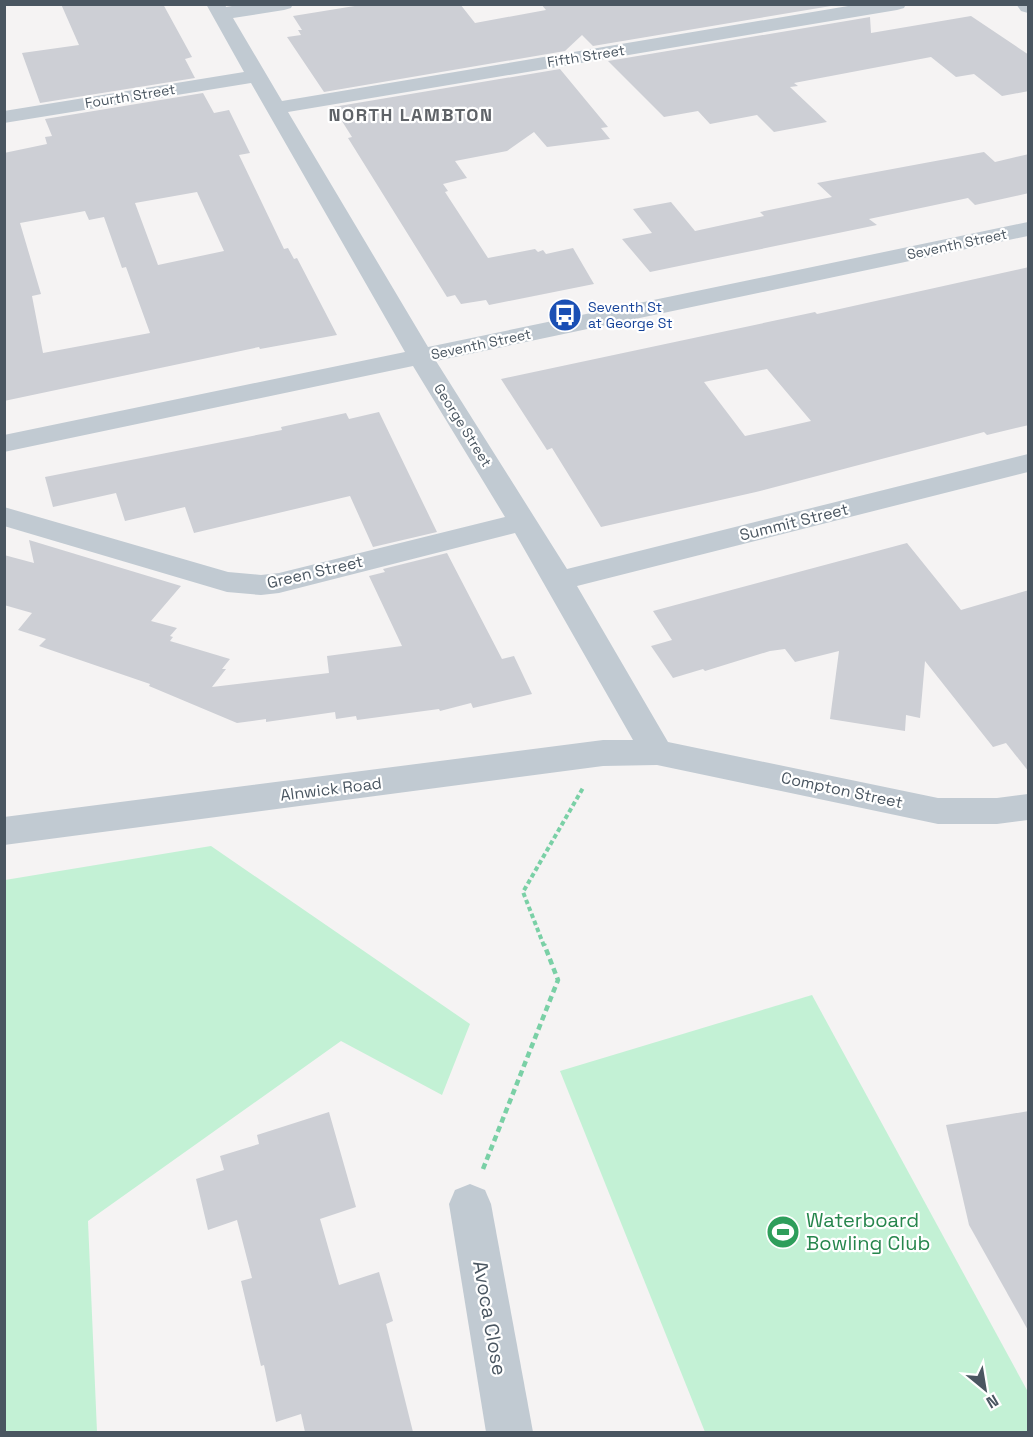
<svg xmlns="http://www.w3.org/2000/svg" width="1033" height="1437" font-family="'Space Grotesk',sans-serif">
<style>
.green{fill:#c3f1d5}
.building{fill:#cdcfd5;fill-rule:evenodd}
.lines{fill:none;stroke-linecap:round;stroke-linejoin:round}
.path-far1{stroke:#7ad0a6;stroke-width:4;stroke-dasharray:4.5 3;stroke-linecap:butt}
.path{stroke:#7ad0a6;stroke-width:4.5;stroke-dasharray:6 4;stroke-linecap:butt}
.minor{fill:#c1cad2;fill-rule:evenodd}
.labels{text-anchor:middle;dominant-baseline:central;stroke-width:4.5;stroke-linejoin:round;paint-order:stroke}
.far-street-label{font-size:14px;fill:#4a5661;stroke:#fff}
.far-transit-label{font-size:14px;fill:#164399;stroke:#fff;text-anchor:start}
.street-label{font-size:16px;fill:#4a5661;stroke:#fff}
.far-district-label{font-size:18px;font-weight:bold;letter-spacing:1.5px;fill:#5f6368;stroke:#fff}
.near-leisure-label{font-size:20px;fill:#27864d;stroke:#fff;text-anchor:start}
.near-street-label{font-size:20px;fill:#4a5661;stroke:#fff}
</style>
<rect width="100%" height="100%" fill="#f5f3f3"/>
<g class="green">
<path d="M 211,846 L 470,1024 L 442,1095 L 341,1041 L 88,1221 L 97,1432 L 5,1432 L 5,880 Z"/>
<path d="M 812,995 L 1028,1392 L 1028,1432 L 705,1432 L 560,1071 Z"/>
</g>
<g class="building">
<path d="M 61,4 L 163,4 L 192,57 L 185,59 L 195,78 L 40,103 L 22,53 L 79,45 Z"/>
<path d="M 367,4 L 460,4 L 475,23 L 546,10 L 541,4 L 843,4 L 593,46 L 582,35 L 565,51 L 324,92 L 287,37 L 301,35 L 298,30 L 302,30 L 293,16 Z"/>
<path d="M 971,16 L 1029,55 L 1029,91 L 1002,96 L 974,74 L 956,77 L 931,57 L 794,83 L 798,86 L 790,87 L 827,122 L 774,132 L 757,115 L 710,124 L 698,111 L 664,117 L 608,61 L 870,17 L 871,33 Z"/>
<path d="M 560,69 L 608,127 L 601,128 L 610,139 L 547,147 L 534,132 L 507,151 L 455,161 L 467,178 L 443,184 L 448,191 L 445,192 L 488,258 L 535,249 L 538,252 L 543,250 L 546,254 L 573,248 L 594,284 L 489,305 L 486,300 L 461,304 L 455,295 L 447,297 L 348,138 L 352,137 L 333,107 Z"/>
<path d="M 203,93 L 214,113 L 229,110 L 250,153 L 239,155 L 284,249 L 288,248 L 294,259 L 297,258 L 337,335 L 260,349 L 259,347 L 4,401 L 4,153 L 47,144 L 45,137 L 52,136 L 45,119 ZM 197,192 L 224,251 L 158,265 L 135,203 ZM 85,211 L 89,220 L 104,217 L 122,268 L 126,267 L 150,333 L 43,353 L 32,296 L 41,294 L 20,223 Z"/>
<path d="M 984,152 L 995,162 L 1029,154 L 1029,193 L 975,205 L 968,198 L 869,219 L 877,225 L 650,272 L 622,239 L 652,233 L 633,209 L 671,202 L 695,231 L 764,216 L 760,212 L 832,197 L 817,183 Z"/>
<path d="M 1029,267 L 1029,425 L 987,435 L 984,432 L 756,492 L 601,527 L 552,448 L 547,450 L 501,379 L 815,312 L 817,314 ZM 767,369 L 811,421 L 745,436 L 704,382 Z"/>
<path d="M 379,412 L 437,532 L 373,547 L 350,496 L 194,533 L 185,507 L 125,521 L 116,493 L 53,507 L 45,477 L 282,430 L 281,427 L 346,413 L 349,419 Z"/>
<path d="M 29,540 L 181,586 L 151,621 L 177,628 L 170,636 L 173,637 L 170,641 L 230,659 L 222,669 L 226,669 L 212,687 L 329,673 L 327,656 L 402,646 L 369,576 L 385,572 L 383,569 L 447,553 L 502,659 L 514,656 L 532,694 L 473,708 L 471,703 L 440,711 L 439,709 L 357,720 L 356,716 L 336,719 L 335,712 L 266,722 L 266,719 L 237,723 L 149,686 L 150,684 L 39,646 L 46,639 L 18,630 L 32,613 L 4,605 L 4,555 L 34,563 Z"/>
<path d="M 907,543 L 961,610 L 1029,590 L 1029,772 L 1006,743 L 993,747 L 925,661 L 920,718 L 906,715 L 905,731 L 830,719 L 839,651 L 795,662 L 785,649 L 770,651 L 705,671 L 703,669 L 673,678 L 651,646 L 672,640 L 653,611 Z"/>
<path d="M 1029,1111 L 1029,1332 L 969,1225 L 946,1125 Z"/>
<path d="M 329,1112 L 356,1207 L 320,1219 L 339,1285 L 379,1272 L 393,1321 L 386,1324 L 413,1432 L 305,1432 L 301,1414 L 276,1422 L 264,1365 L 261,1366 L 241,1281 L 252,1278 L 237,1220 L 208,1230 L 196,1179 L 224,1170 L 220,1156 L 259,1144 L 257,1135 Z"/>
</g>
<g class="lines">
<path class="path-far1" d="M 544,946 L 523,892 L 583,788"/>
<path class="path" d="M 483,1169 L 558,980 L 544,944"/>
<g class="minor">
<path d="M 206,4 L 225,4 L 226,7 L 244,4 L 293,4 L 291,8 L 284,10 L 233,18 L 282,101 L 860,4 L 906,4 L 904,8 L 897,10 L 288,112 L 428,347 L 1028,222 L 1028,236 L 436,361 L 567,569 L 1028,454 L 1028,472 L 577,586 L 668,742 L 938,798 L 997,798 L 1028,794 L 1028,820 L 997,824 L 938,824 L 657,765 L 603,766 L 4,845 L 4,817 L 603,740 L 633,740 L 515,533 L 279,593 L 261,595 L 227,592 L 4,526 L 4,507 L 228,572 L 261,575 L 279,573 L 505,517 L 413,366 L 4,452 L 4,435 L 405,352 L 251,83 L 4,123 L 4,111 L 244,72 Z"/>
<path d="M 1016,4 L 1028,4 L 1028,13 L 1021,11 Z"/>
<path d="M 470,1184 L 485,1190 L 491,1204 L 533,1432 L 486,1432 L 449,1204 L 455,1190 Z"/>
</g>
</g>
<defs>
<g id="bus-disc" transform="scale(1.725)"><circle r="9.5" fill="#1a4fb4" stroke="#fff"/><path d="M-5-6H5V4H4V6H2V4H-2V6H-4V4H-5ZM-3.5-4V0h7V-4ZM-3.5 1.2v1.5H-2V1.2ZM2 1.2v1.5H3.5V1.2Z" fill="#fff"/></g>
<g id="stadium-disc" transform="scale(1.725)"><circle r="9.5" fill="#2e9e5b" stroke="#fff"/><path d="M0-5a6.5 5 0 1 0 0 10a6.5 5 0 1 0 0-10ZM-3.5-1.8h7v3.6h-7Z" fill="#fff"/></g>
</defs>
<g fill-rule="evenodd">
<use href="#bus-disc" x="565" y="315"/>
<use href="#stadium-disc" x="783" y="1232"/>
</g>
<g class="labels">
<g class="far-street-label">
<text transform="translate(586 56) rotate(-9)">Fifth Street</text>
<text transform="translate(130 96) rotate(-9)">Fourth Street</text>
<text transform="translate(957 244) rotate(-12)">Seventh Street</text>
<text transform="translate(481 344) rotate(-12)">Seventh Street</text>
<text transform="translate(463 425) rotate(58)">George Street</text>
</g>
<g class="far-transit-label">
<text x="588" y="307">Seventh St<tspan x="588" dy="16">at George St</tspan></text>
</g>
<g class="street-label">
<text transform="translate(794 522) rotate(-14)">Summit Street</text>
<text transform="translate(315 572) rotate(-13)">Green Street</text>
<text transform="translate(331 789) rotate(-7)">Alnwick Road</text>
<text transform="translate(842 790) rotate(12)">Compton Street</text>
</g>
<g class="far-district-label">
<text x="411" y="114">NORTH LAMBTON</text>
</g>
<g class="near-leisure-label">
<text x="806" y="1220">Waterboard<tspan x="806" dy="23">Bowling Club</tspan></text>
</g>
<g class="near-street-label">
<text transform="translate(490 1318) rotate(80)">Avoca Close</text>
</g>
</g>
<rect width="1033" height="1437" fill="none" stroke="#4a5661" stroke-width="12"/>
<g transform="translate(985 1389) rotate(150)" stroke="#ffffff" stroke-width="4.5" paint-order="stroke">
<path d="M0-4.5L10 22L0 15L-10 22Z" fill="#4a5661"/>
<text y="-9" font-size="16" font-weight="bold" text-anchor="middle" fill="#4a5661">N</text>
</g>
</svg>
